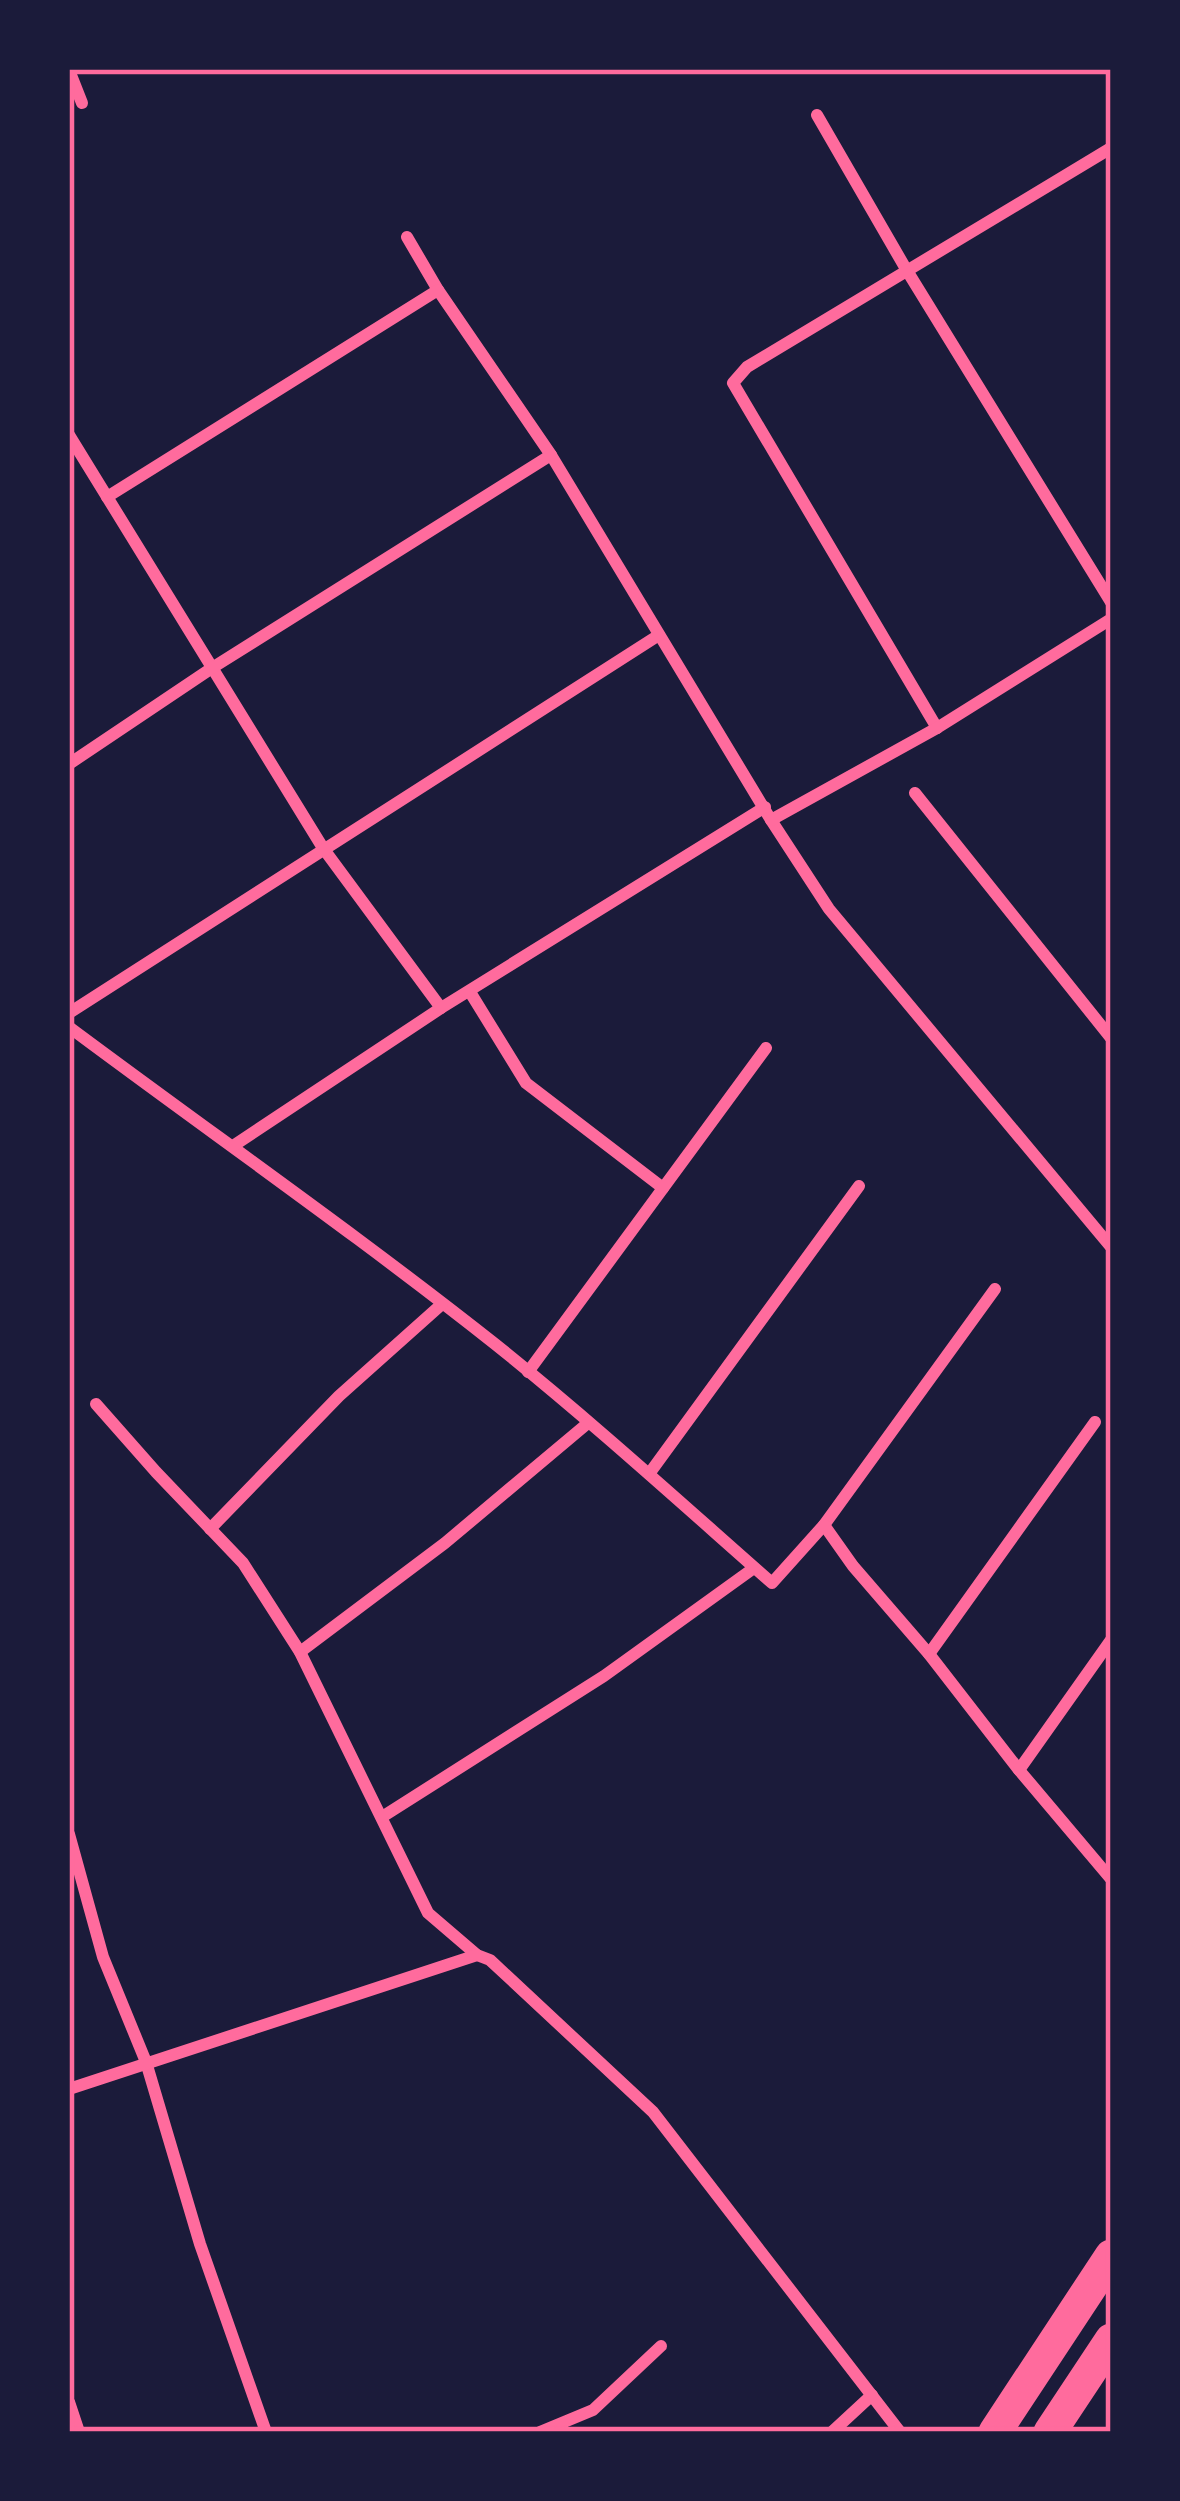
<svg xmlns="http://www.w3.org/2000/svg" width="1180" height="2501" font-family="Arial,sans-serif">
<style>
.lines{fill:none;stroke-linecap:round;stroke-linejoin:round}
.minor{stroke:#ff6b9d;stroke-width:12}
.trunk{stroke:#ff6b9d;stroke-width:33}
.neatline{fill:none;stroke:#ff6b9d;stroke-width:4.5}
</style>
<rect width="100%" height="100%" fill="#1b1b3a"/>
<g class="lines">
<g class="minor">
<path d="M 69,70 L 82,103"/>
<path d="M 817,115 L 906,269 L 1111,602"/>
<path d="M 407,237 L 438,290 L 551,455 L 771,820 L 829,909 L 1111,1247"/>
<path d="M 69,435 L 323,848 L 441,1008"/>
<path d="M 107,497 L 438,290"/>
<path d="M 937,728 L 733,383 L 747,367 L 1111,148"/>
<path d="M 69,764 L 212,668 L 551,455"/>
<path d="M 915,793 L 1111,1038"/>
<path d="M 771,820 L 937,728 L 1111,619"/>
<path d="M 470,992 L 526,1083 L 663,1188"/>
<path d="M 69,1013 L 659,635"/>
<path d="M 69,1027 C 211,1133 356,1234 495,1344 C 590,1420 680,1502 772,1583 L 824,1525 L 995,1289"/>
<path d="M 233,1146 L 441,1008 L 765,807"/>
<path d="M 528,1372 L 766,1048"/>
<path d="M 96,1404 L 156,1472 L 243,1563 L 300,1652 L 428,1913 L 477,1955 L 490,1960 L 653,2112 L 900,2432"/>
<path d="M 649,1474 L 859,1186"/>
<path d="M 824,1525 L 853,1566 L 929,1654 L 1019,1770 L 1111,1879"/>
<path d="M 210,1529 L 339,1396 L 442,1304"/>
<path d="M 300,1652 L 445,1543 L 588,1423"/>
<path d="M 929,1654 L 1095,1422"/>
<path d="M 1019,1770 L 1111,1640"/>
<path d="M 382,1817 L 604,1676 L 754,1568"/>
<path d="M 69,1834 L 103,1957 L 146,2062 L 200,2244 L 266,2432"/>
<path d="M 69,2089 L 477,1955"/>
<path d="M 69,2402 L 79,2432"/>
<path d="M 540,2432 L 593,2410 L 661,2346"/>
<path d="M 832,2432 L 872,2395"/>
</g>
<g class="trunk">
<path d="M 995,2432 L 1111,2256"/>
<path d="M 1050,2432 L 1111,2340"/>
</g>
</g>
<rect width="1180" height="2501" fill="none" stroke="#1b1b3a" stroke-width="144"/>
<rect x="72" y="72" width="1036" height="2357" class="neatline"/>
</svg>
